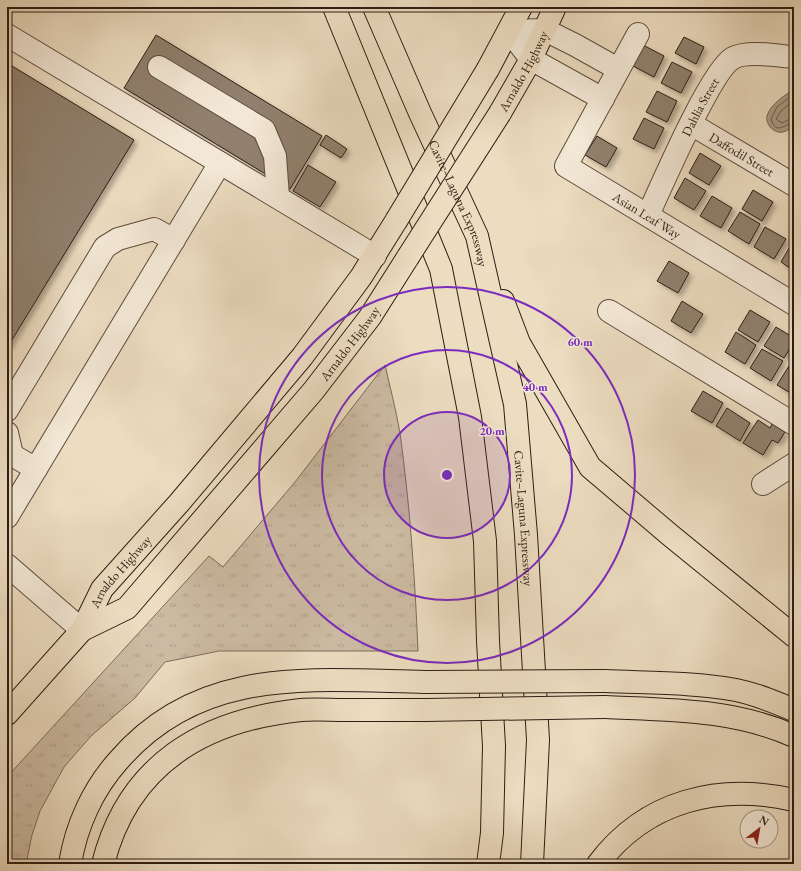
<svg xmlns="http://www.w3.org/2000/svg" width="801" height="871" font-family="'EB Garamond',serif">
<style>
.grass{fill:url(#grass-tufts);stroke:#7c6c5b}
.water{fill:#ab9b85;stroke:#796857}
.lines{fill:none;stroke-linecap:round;stroke-linejoin:round}
.shore{stroke:#6c5c4c;stroke-width:1}
.building{fill:#90806d;stroke:#2d1c13;filter:url(#shadow)}
.minor-casing{stroke:#5d4c3e;stroke-width:24}
.major-casing{stroke:#2d1c13;stroke-width:24}
.highway-casing{stroke:#2d1c13;stroke-width:24}
.minor{stroke:#f3e8d6;stroke-width:22}
.major{stroke:#ecdcc0;stroke-width:22}
.highway{stroke:#ecdcc0;stroke-width:22}
.major-bridge-casing{stroke:#2d1c13;stroke-width:24;stroke-linecap:butt}
.highway-bridge-casing{stroke:#2d1c13;stroke-width:24;stroke-linecap:butt}
.major-bridge{stroke:#ecdcc0;stroke-width:22}
.highway-bridge{stroke:#ecdcc0;stroke-width:22}
.ring{fill:none;stroke:#7b2cbf;stroke-width:2}
.labels{text-anchor:middle;dominant-baseline:central;stroke-width:3;stroke-linejoin:round;paint-order:stroke}
.street-label{font-size:13px;fill:#2d1c13;stroke:#f3e8d6}
.centre{fill:#7b2cbf;stroke:#f3e8d6;stroke-width:2}
.ring-label{font-size:12px;text-anchor:middle;font-weight:bold;fill:#7b2cbf;stroke:#f3e8d6;stroke-width:3;stroke-linejoin:round;paint-order:stroke}
</style>
<defs>
<pattern id="grass-tufts" width="24" height="20" patternUnits="userSpaceOnUse"><rect width="24" height="20" fill="#ccbba3"/><path d="M3 7l-1-3M5 7V3M7 7l1-3M15 17l-1-3M17 17v-4M19 17l1-3" fill="none" stroke="#b0a08b"/></pattern>
<filter id="shadow"><feDropShadow dx="3.5" dy="3.5" stdDeviation="2" flood-color="#0004"/></filter>
</defs>
<rect width="100%" height="100%" fill="#ecdcc0"/>
<filter id="stains"><feTurbulence type="fractalNoise" baseFrequency=".005" numOctaves="4"/><feColorMatrix values="0 0 0 0 .2 0 0 0 0 .09 0 0 0 0 .02 0 0 0 .5 -.17"/></filter>
<radialGradient id="worn" r=".72"><stop offset=".6" stop-color="#630" stop-opacity="0"/><stop offset="1" stop-color="#630" stop-opacity=".3"/></radialGradient>
<path class="grass" d="M 385,365 C 390,387 396,410 400,433 C 410,506 415,578 418,651 L 219,651 L 165,662 L 135,698 L 91,736 L 64,767 L 40,811 L 32,835 L 26,864 L 7,864 L 7,777 L 209,556 L 223,567 L 295,482 Z"/>
<path class="water" d="M 794,90 L 794,126 C 790,128 788,131 783,132 C 775,134 765,125 767,116 C 770,105 784,95 794,90 Z"/>
<g class="lines">
<g class="shore">
<path d="M 794,94 L 777,107 L 771,119 C 776,136 785,124 794,122"/>
<path d="M 794,100 L 781,111 L 776,119 L 782,123 L 794,117"/>
</g>
</g>
<g class="building">
<path d="M 156,35 L 322,136 L 290,189 L 124,88 Z"/>
<path d="M 684,37 L 704,47 L 696,64 L 675,53 Z"/>
<path d="M 643,45 L 664,56 L 654,77 L 633,66 Z"/>
<path d="M 672,62 L 692,72 L 681,93 L 661,83 Z"/>
<path d="M 7,63 L 134,140 L 7,348 Z"/>
<path d="M 657,91 L 677,101 L 667,122 L 646,112 Z"/>
<path d="M 644,118 L 664,128 L 654,149 L 633,139 Z"/>
<path d="M 326,135 L 347,149 L 341,158 L 320,145 Z"/>
<path d="M 597,136 L 617,148 L 606,167 L 585,155 Z"/>
<path d="M 700,153 L 721,166 L 709,185 L 689,173 Z"/>
<path d="M 308,165 L 336,182 L 320,207 L 293,191 Z"/>
<path d="M 685,178 L 706,191 L 694,210 L 674,198 Z"/>
<path d="M 753,190 L 773,202 L 762,221 L 742,209 Z"/>
<path d="M 712,196 L 732,208 L 721,228 L 700,216 Z"/>
<path d="M 740,212 L 760,224 L 749,244 L 728,231 Z"/>
<path d="M 765,227 L 786,239 L 774,259 L 754,247 Z"/>
<path d="M 792,243 L 794,244 L 794,271 L 781,262 Z"/>
<path d="M 669,261 L 689,273 L 678,293 L 657,281 Z"/>
<path d="M 682,301 L 703,314 L 691,333 L 671,321 Z"/>
<path d="M 750,310 L 770,322 L 758,342 L 738,330 Z"/>
<path d="M 776,327 L 794,338 L 794,342 L 784,358 L 764,346 Z"/>
<path d="M 736,332 L 756,345 L 745,364 L 725,352 Z"/>
<path d="M 762,349 L 783,361 L 771,381 L 750,368 Z"/>
<path d="M 789,366 L 794,369 L 794,395 L 777,385 Z"/>
<path d="M 703,391 L 723,403 L 712,423 L 691,411 Z"/>
<path d="M 727,408 L 750,423 L 740,441 L 716,426 Z"/>
<path d="M 758,420 L 770,428 L 772,424 L 785,432 L 778,443 L 772,440 L 763,455 L 743,443 Z"/>
</g>
<g class="lines">
<g class="minor-casing">
<g id="minor">
<path d="M 509,31 L 545,30 L 575,45 L 618,69"/>
<path d="M 509,31 L 531,59 L 603,99"/>
<path id="s1" d="M 638,34 L 566,166 L 794,304"/>
<path d="M 7,35 L 375,256"/>
<path d="M 159,67 L 264,130 L 275,156 L 278,197"/>
<path id="s2" d="M 691,124 L 794,185"/>
<path id="s3" d="M 648,215 C 661,187 711,70 733,58 C 748,50 778,56 794,57"/>
<path d="M 609,311 L 794,424"/>
<path d="M 7,410 L 105,247 L 118,239 L 154,229 L 174,240"/>
<path d="M 7,433 L 12,455 L 36,469"/>
<path d="M 763,484 L 794,464"/>
<path d="M 7,517 L 220,163"/>
<path d="M 7,565 L 82,630"/>
</g>
</g>
<g class="major-casing">
<g id="major">
<path d="M 488,69 L 521,7"/>
<path id="s4" d="M 500,113 L 531,59 L 555,7"/>
<path id="s5" d="M 82,630 L 127,608 L 314,390 L 370,317 L 408,257"/>
<path id="s6" d="M 7,714 L 82,630 L 102,589 L 179,503 L 302,357 L 361,277 L 396,221"/>
</g>
</g>
<g class="highway-casing">
<g id="highway">
<path d="M 334,7 L 441,269 L 470,417 L 485,541 L 488,641 L 494,746 L 492,833 L 488,864"/>
<path id="s7" d="M 374,7 L 420,113 L 477,236 L 515,404 L 526,535 L 538,740 L 532,864"/>
<path d="M 503,301 L 519,343 L 590,467 L 670,535 L 794,636"/>
<path d="M 604,681 C 648,683 693,682 736,690 C 756,694 775,702 794,710"/>
<path d="M 605,707 C 670,710 733,709 794,736"/>
<path d="M 70,864 C 76,826 93,789 118,761 C 200,665 313,680 425,682"/>
<path d="M 103,864 C 128,764 204,720 301,710 C 315,709 330,710 344,710 C 371,710 398,710 426,710"/>
<path d="M 598,864 C 646,800 719,783 794,800"/>
</g>
</g>
<use href="#minor" class="minor"/>
<use href="#major" class="major"/>
<use href="#highway" class="highway"/>
<g class="major-bridge-casing">
<g id="major-bridge">
<path d="M 396,221 L 488,69"/>
<path d="M 408,257 L 500,113"/>
</g>
</g>
<g class="highway-bridge-casing">
<g id="highway-bridge">
<path d="M 425,682 L 604,681"/>
<path d="M 426,710 L 605,707"/>
</g>
</g>
<use href="#major-bridge" class="major-bridge"/>
<use href="#highway-bridge" class="highway-bridge"/>
</g>
<circle cx="447" cy="475" r="63" fill="#7b2cbf" fill-opacity=".12"/>
<g class="ring">
<circle cx="447" cy="475" r="63"/>
<circle cx="447" cy="475" r="125"/>
<circle cx="447" cy="475" r="188"/>
</g>
<g class="labels">
<g class="street-label">
<text stroke="none"><textPath href="#s4" startOffset="48">Arnaldo Highway</textPath></text>
<text stroke="none"><textPath href="#s3" startOffset="120">Dahlia Street</textPath></text>
<text stroke="none"><textPath href="#s2" startOffset="59">Daffodil Street</textPath></text>
<text stroke="none"><textPath href="#s7" startOffset="214">Cavite–Laguna Expressway</textPath></text>
<text stroke="none"><textPath href="#s1" startOffset="245">Asian Leaf Way</textPath></text>
<text stroke="none"><textPath href="#s5" startOffset="396">Arnaldo Highway</textPath></text>
<text stroke="none"><textPath href="#s7" startOffset="538">Cavite–Laguna Expressway</textPath></text>
<text stroke="none"><textPath href="#s6" startOffset="183">Arnaldo Highway</textPath></text>
</g>
</g>
<circle cx="447" cy="475" r="6" class="centre"/>
<g class="ring-label">
<text x="580" y="346">60 m</text>
<text x="535" y="391">40 m</text>
<text x="492" y="435">20 m</text>
</g>
<rect width="801" height="871" fill="none" stroke="#ecdcc0" stroke-width="24"/>
<rect x="8" y="8" width="785" height="855" fill="none" stroke="#2d1c13" stroke-width="2"/>
<rect x="12" y="12" width="777" height="847" fill="none" stroke="#2d1c13"/>
<g transform="translate(759 829) rotate(31)"><circle r="19" fill="#f3e8d6" stroke="#a49688"/>
<path d="M0-3L7 15L0 10L-7 15Z" fill="#8f2418"/>
<text y="-6" font-size="11" font-weight="bold" text-anchor="middle" fill="#2d1c13">N</text>
</g>
<rect width="100%" height="100%" filter="url(#stains)"/>
<rect width="100%" height="100%" fill="url(#worn)"/>
</svg>
